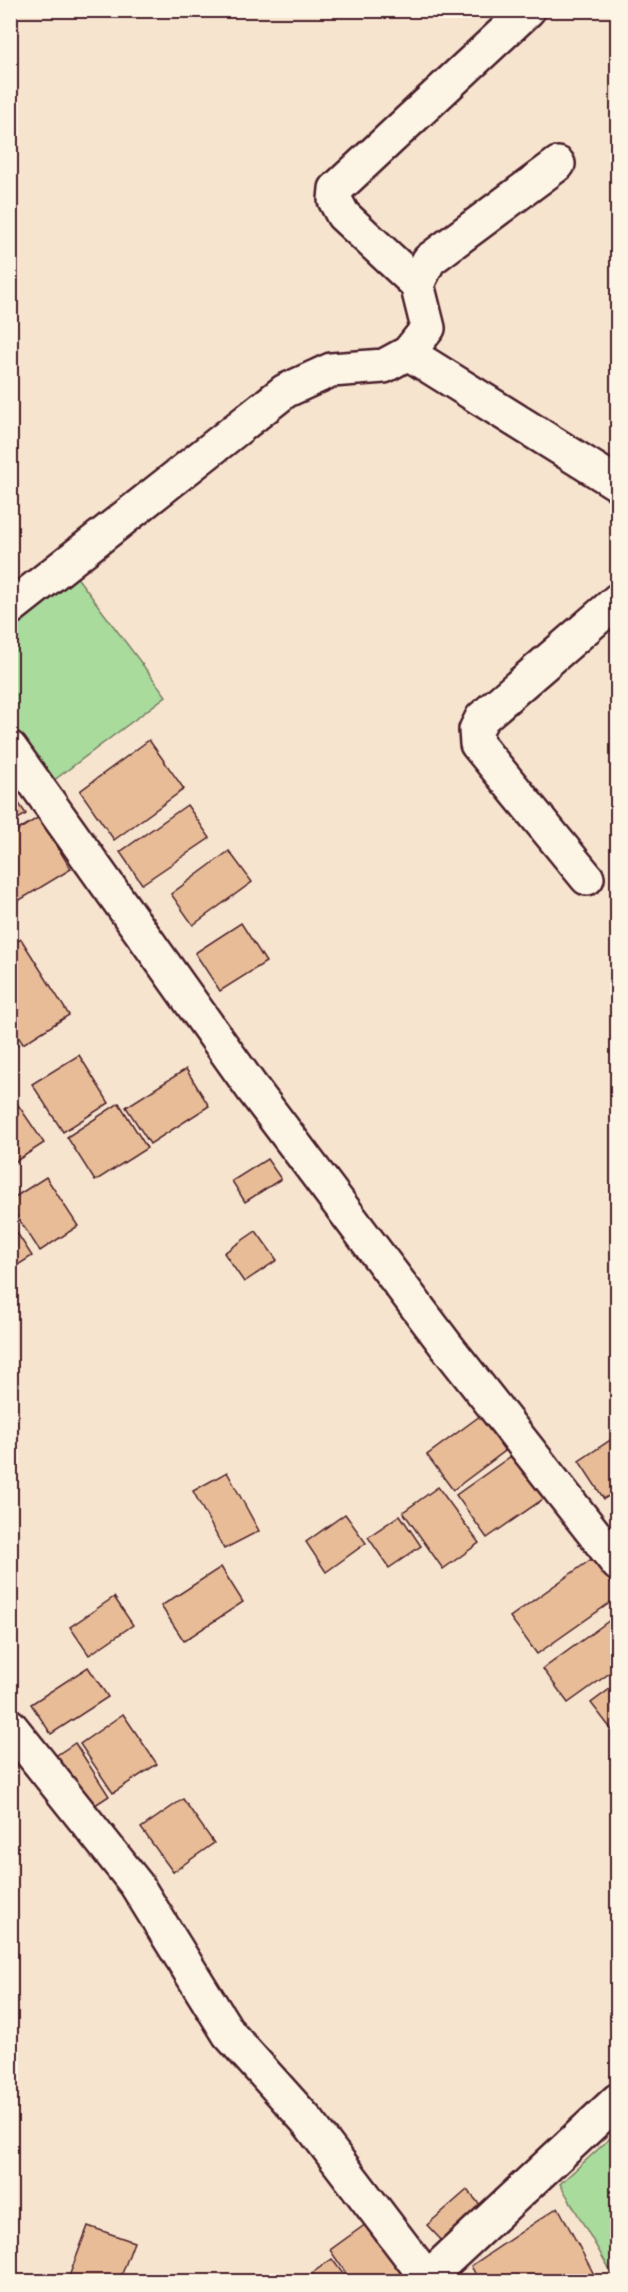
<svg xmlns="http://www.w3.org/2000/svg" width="628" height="2292" font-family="Dekko,sans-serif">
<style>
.green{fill:#a9db9d;stroke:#7a7d64;stroke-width:1.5}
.building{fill:#e7bc97;stroke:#4a1f2b;stroke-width:1.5}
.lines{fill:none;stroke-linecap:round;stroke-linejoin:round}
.street-casing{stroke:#4a1f2b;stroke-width:38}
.secondary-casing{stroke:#4a1f2b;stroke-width:38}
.street{stroke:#fcf5e5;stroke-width:33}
.secondary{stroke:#fcf5e5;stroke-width:33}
</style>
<rect width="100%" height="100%" fill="#f6e4ce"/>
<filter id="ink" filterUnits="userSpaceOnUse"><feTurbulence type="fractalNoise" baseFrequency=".0167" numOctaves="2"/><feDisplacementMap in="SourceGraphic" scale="12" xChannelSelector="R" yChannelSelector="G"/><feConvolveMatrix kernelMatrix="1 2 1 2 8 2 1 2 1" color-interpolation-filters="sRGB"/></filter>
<g filter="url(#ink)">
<g class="green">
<path d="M 70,568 L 166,696 L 41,790 L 11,748 L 10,612 Z"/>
<path d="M 617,2132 L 618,2281 L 617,2282 L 560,2184 Z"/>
</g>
<g class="building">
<path d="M 149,740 L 184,789 L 114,840 L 80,791 Z"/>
<path d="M 10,790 L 26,814 L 10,824 Z"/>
<path d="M 187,805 L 210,838 L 142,884 L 120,852 Z"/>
<path d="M 39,817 L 71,869 L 10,906 L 10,835 Z"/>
<path d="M 229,851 L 252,882 L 193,925 L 171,894 Z"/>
<path d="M 241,923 L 266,962 L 220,991 L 195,953 Z"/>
<path d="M 21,939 L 69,1015 L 23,1044 L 10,1024 L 10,946 Z"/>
<path d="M 10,1035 L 18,1045 L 10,1050 Z"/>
<path d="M 79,1055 L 109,1103 L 63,1132 L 32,1084 Z"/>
<path d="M 186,1069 L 209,1106 L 150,1144 L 126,1107 Z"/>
<path d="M 10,1093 L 44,1143 L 10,1165 Z"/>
<path d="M 119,1103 L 147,1148 L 95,1181 L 67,1137 Z"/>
<path d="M 267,1159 L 281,1179 L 245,1202 L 232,1181 Z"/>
<path d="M 46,1177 L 78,1226 L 40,1251 L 10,1206 L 10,1200 Z"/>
<path d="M 10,1222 L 32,1256 L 10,1270 Z"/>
<path d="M 256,1231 L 277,1260 L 244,1282 L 224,1253 Z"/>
<path d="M 480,1416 L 505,1451 L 453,1490 L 427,1455 Z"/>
<path d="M 618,1435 L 618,1490 L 604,1499 L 579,1461 Z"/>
<path d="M 514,1454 L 546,1497 L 487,1538 L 456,1495 Z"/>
<path d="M 227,1472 L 259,1531 L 224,1549 L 193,1491 Z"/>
<path d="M 438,1487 L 479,1543 L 443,1569 L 403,1512 Z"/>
<path d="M 345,1514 L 366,1543 L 326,1572 L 306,1542 Z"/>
<path d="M 400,1515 L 421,1546 L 389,1568 L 368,1537 Z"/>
<path d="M 593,1558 L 618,1592 L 618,1597 L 537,1654 L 510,1617 Z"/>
<path d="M 221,1567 L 243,1602 L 184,1641 L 161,1606 Z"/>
<path d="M 114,1597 L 133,1625 L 89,1655 L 70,1627 Z"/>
<path d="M 610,1620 L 618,1630 L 618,1667 L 568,1703 L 543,1669 Z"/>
<path d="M 88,1667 L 108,1697 L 51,1734 L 31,1704 Z"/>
<path d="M 618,1683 L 618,1738 L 591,1703 Z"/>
<path d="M 123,1714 L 157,1764 L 113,1793 L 80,1744 Z"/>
<path d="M 75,1743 L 109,1796 L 83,1813 L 48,1761 Z"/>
<path d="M 183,1799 L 214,1843 L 173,1872 L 141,1828 Z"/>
<path d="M 467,2190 L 483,2208 L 444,2243 L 427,2225 Z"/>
<path d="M 558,2207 L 598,2282 L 480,2282 L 471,2266 Z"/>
<path d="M 373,2219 L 412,2273 L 401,2282 L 352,2282 L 330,2250 Z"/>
<path d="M 88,2226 L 134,2242 L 119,2282 L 67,2282 Z"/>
<path d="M 332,2259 L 346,2278 L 340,2282 L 317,2282 L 312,2273 Z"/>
</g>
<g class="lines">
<g class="street-casing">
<g id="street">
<path d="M 417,284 L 343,215 L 335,200 L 336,189 L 528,10"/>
<path d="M 408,353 L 618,484"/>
<path d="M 10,608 L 285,391 L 331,370 L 384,366 L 408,353 L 428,328 L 417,284 L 429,260 L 558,164"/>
<path d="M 587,878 L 477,744 L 476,730 L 482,718 L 618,600"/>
<path d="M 10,1726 L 136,1884 L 229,2034 L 309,2123 L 427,2278"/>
</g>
</g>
<g class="secondary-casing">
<g id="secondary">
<path d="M 10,748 L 252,1088 L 445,1344 L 618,1564"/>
<path d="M 423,2282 L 618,2100"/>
</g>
</g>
<use href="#street" class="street"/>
<use href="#secondary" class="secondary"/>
</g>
</g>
<rect width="628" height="2292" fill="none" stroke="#fcf5e5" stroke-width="36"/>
<rect x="18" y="18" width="592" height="2256" fill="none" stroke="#4a1f2b" stroke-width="2" filter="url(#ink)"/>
</svg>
